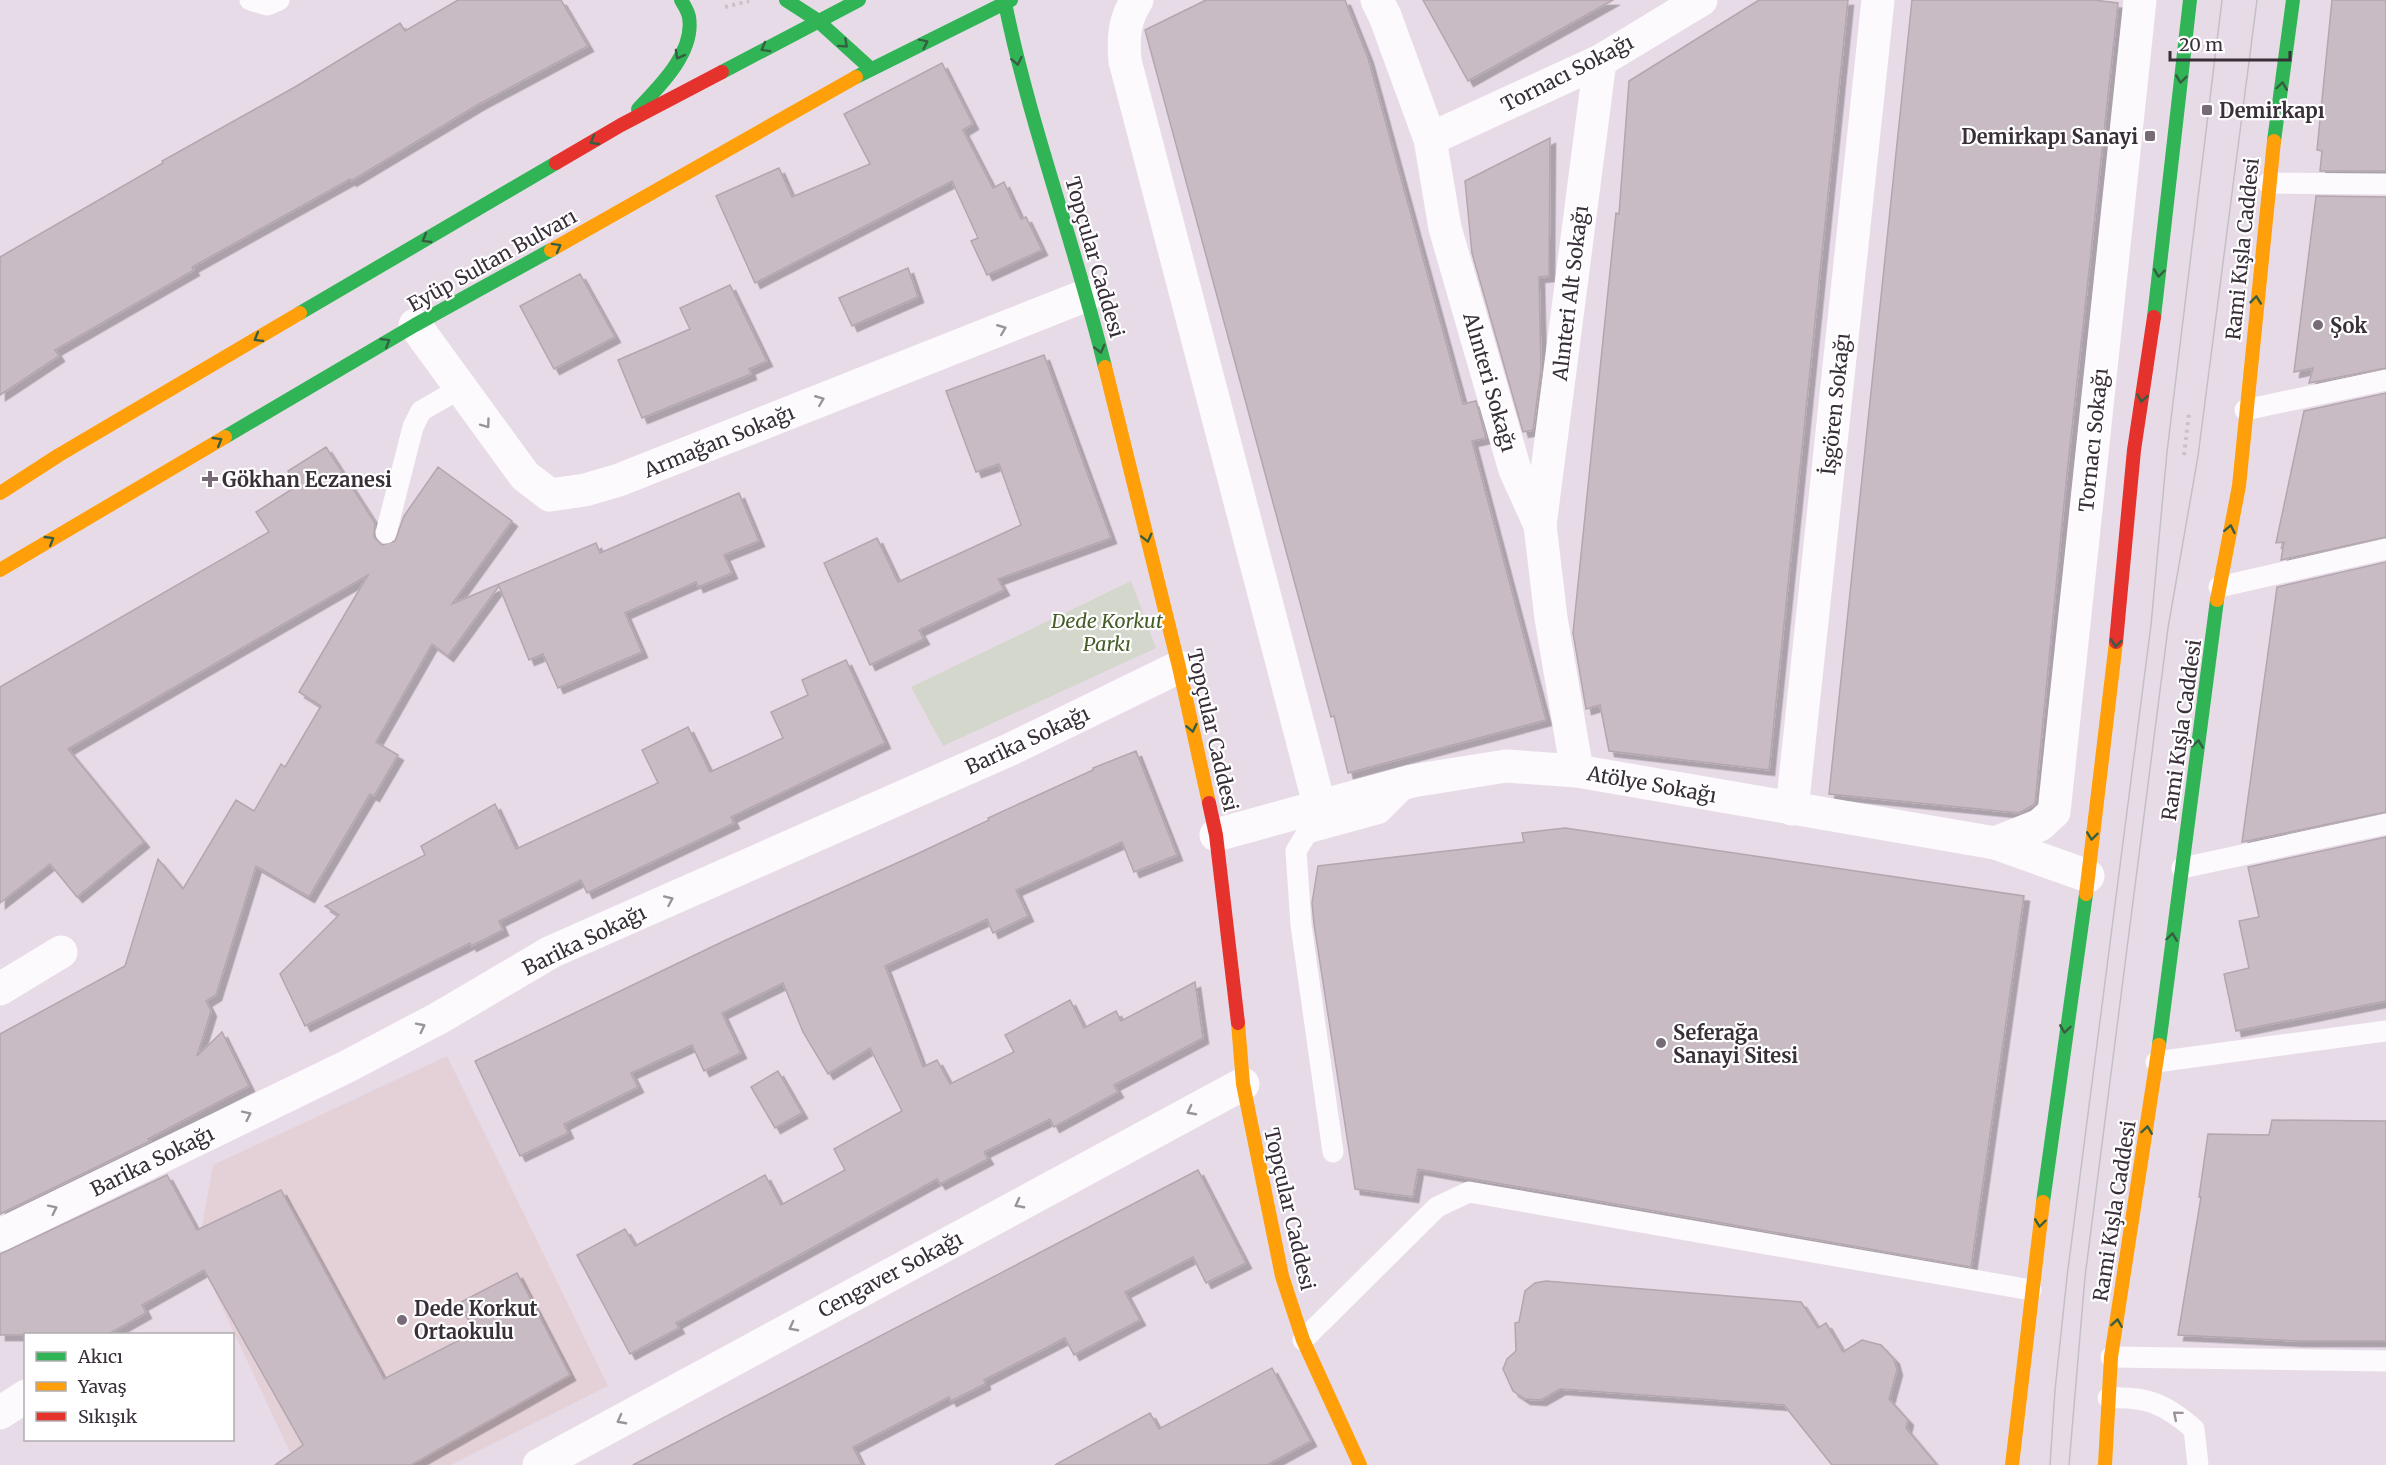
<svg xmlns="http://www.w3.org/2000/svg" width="2386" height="1465" font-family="Merriweather,serif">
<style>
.education{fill:#e4d0d7}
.green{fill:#d4d7cb}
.building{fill:#c9bbc3;stroke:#b3a6ae;stroke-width:1.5;filter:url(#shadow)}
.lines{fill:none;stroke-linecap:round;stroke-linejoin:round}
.path{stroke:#c6c3c6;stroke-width:4;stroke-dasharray:3 4.5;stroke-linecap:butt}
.lane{stroke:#fcfafc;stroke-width:21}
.street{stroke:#fcfafc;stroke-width:33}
.fast{stroke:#30b455;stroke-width:14}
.slow{stroke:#ff9f0a;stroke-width:14}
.jam{stroke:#e5322d;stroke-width:14}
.tram{stroke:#c3c0c3;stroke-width:1.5}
.oneway{stroke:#365e43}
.oneway2{stroke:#9a949a}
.poi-dot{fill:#766b76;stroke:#fff;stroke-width:2}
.labels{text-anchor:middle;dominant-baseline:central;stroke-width:4.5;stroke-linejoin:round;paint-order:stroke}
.street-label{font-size:20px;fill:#392f39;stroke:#fff}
.poi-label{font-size:20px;font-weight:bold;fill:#392f39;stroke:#fff;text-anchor:start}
.park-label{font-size:20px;font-style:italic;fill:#465d2a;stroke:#fff}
</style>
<defs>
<filter id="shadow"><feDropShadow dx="5.5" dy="5.5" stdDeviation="0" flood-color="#0004"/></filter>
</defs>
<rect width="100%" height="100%" fill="#e8dbe8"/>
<path class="education" d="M 447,1056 L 608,1386 L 451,1465 L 296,1465 L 197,1254 L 213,1165 Z"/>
<path class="green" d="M 1131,581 L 1156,648 L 943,746 L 911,687 Z"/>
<g class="building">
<path d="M 458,0 L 561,0 L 588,46 L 479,104 L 351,181 L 350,179 L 192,267 L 194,270 L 55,350 L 59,356 L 0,395 L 0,257 L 163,163 L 162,161 L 295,87 L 400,23 L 405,31 Z"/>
<path d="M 1206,0 L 1345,0 L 1368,58 L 1463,404 L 1476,401 L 1486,438 L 1472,441 L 1546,720 L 1348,773 L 1334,716 L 1331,717 L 1145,30 Z"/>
<path d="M 1423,0 L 1613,0 L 1468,81 Z"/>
<path d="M 1759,0 L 1848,0 L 1769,770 L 1609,751 L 1600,705 L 1586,709 L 1573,633 L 1616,213 L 1619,214 L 1629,81 Z"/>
<path d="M 1912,0 L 2094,0 L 2118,3 L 2066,483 L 2035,804 L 2019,813 L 1829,794 Z"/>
<path d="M 2332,0 L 2386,0 L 2386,171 L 2320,171 L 2322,151 L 2317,150 Z"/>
<path d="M 942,63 L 973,124 L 963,130 L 993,188 L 1004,182 L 1021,219 L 1026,217 L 1042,250 L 987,275 L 971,241 L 978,238 L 952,181 L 755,283 L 716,196 L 779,168 L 792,197 L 870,164 L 844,114 Z"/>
<path d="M 1550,138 L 1549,276 L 1539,277 L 1541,369 L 1533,430 L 1523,432 L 1472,253 L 1465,181 Z"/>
<path d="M 2316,196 L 2386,197 L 2386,368 L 2309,383 L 2313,368 L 2294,372 Z"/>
<path d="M 908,268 L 918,297 L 852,326 L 839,298 Z"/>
<path d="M 580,274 L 615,337 L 554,369 L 520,306 Z"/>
<path d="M 730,285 L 767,361 L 749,369 L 751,374 L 642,418 L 618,360 L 690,329 L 680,308 Z"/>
<path d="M 1044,355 L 1111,538 L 998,579 L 1004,590 L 919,630 L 924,639 L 870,665 L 824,563 L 877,538 L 898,582 L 1021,525 L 999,464 L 976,472 L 946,391 Z"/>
<path d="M 2386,393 L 2386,537 L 2281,560 L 2284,542 L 2276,543 L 2304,411 Z"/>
<path d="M 326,447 L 375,523 L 374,537 L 382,545 L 395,541 L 404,516 L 438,467 L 512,521 L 452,604 L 596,543 L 600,553 L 739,493 L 759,541 L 724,555 L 732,573 L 698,587 L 696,582 L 625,613 L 642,652 L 558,688 L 543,654 L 529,660 L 499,586 L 448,656 L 432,644 L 376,742 L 398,755 L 374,796 L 370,794 L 309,897 L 256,866 L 216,995 L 206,1001 L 211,1011 L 197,1056 L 222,1032 L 249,1086 L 148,1139 L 150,1141 L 0,1214 L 0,1034 L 125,966 L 158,859 L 183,889 L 236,800 L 254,811 L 281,764 L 285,767 L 321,706 L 299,692 L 368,575 L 68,749 L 144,842 L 77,897 L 50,864 L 0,903 L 0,687 L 269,532 L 256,512 L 297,486 L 288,471 Z"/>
<path d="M 2386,562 L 2386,812 L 2242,842 L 2277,587 Z"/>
<path d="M 846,660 L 885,743 L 731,817 L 734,823 L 587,893 L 581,880 L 499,921 L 503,930 L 471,946 L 470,943 L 305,1026 L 280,974 L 339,915 L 325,906 L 425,855 L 421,846 L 495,804 L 516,849 L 658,783 L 642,750 L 688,727 L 710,772 L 749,754 L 783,738 L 771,712 L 808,695 L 802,680 Z"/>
<path d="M 1136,751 L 1177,855 L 1134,872 L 1122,842 L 1016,890 L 1028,916 L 993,933 L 987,919 L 885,966 L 923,1067 L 937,1060 L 950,1084 L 1014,1052 L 1005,1035 L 1070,1000 L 1084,1028 L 1116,1011 L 1121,1021 L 1195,982 L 1203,1038 L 1114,1085 L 1118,1092 L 1054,1127 L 1050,1119 L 984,1152 L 988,1159 L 940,1184 L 937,1179 L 676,1323 L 679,1328 L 630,1354 L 577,1255 L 625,1229 L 635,1246 L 765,1175 L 781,1205 L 845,1170 L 834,1149 L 902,1111 L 870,1048 L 828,1074 L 803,1032 L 783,983 L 722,1013 L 741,1053 L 704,1071 L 692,1045 L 631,1073 L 638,1087 L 564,1124 L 568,1133 L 520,1156 L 475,1061 L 726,940 L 919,853 L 989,820 L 988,818 L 1093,770 L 1093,768 Z"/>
<path d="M 1565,828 L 2024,896 L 1971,1267 L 1418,1169 L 1413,1197 L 1355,1189 L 1314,924 L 1312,903 L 1318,866 L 1524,842 L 1522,833 Z"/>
<path d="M 2386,837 L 2386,1001 L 2236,1031 L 2224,974 L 2249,968 L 2239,921 L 2259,917 L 2248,867 Z"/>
<path d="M 778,1071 L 802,1113 L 775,1128 L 751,1087 Z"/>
<path d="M 2272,1120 L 2386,1121 L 2386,1341 L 2297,1341 L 2178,1335 L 2201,1197 L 2199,1197 L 2208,1134 L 2269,1135 Z"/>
<path d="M 1198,1170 L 1246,1263 L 1206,1283 L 1193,1257 L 1125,1292 L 1140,1320 L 1074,1355 L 1065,1338 L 984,1380 L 985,1384 L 951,1401 L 949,1397 L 853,1447 L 862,1465 L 633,1465 Z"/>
<path d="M 167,1175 L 197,1230 L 281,1190 L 384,1379 L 475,1332 L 459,1303 L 517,1273 L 570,1375 L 411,1465 L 275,1465 L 303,1445 L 204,1270 L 142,1305 L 146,1313 L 107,1335 L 0,1335 L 0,1254 Z"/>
<path d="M 1546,1281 L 1801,1302 L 1818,1328 L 1826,1323 L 1843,1352 L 1862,1340 L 1881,1345 L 1894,1359 L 1897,1370 L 1889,1399 L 1908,1420 L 1906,1428 L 1937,1465 L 1832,1465 L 1784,1405 L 1560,1389 L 1541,1400 L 1525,1399 L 1513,1391 L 1503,1369 L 1507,1359 L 1516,1351 L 1515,1323 L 1519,1322 L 1525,1291 L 1535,1283 Z"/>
<path d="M 1272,1368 L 1311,1441 L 1267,1465 L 1055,1465 L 1150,1413 L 1159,1429 Z"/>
</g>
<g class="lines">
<g class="path">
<path d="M 725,7 L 749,1"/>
<path d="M 2184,455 L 2189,413"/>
</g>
<g class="lane">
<path d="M 250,0 L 267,5 L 279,0"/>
<path d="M 2268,183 L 2386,184"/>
<path d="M 2245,410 L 2386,380"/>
<path d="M 386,533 L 413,427 L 421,411 L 461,388"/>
<path d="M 2219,587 L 2386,549"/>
<path d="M 2182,868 L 2386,824"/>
<path d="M 2156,1062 L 2386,1031"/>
<path d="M 1333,1152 L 1301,925 L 1296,851 L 1307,833 L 1380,813 L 1407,786"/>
<path d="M 1303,1340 L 1437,1207 L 1469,1192 L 2031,1290"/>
<path d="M 2111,1357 L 2386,1361"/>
<path d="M 2108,1398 C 2147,1396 2165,1404 2194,1429 L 2198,1465"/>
</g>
<g class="street">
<path d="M 1137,0 C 1124,20 1123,38 1125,61 L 1320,808"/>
<path d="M 1377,0 L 1385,16 L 1430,139 L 1445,228 L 1515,470 L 1540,525 L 1551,618 L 1577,771"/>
<path d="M 1430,139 L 1600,61 L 1701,0"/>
<path d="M 415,325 L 525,476 L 550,495 L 585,490 L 619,480 L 1087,295"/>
<path d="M 1540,525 L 1600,61"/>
<path d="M 1792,809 L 1878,0"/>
<path d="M 1216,835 L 1412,781 L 1506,766 L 1577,771 L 1995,843 L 2088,876"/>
<path d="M 1995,843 L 2040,825 L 2054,812 L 2140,0"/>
<path d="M 0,989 L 61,952"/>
<path d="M 0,1235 L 348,1066 L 439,1018 L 551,952 L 1011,749 L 1179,667"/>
<path d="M 0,1413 L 26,1396"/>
<path d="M 539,1465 L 1243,1084"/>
</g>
<g class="fast">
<path d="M 786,0 L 817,20"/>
<path d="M 1005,3 C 1030,126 1075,244 1105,367"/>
<path d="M 817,20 L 871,69"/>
<path d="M 722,72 L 859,0"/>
<path d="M 856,77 L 1011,0"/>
<path d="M 638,109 C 660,86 695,52 689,17 C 688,11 684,5 681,0"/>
<path d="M 2274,141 L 2293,0"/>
<path d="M 300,313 L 556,163"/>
<path d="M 2154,317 L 2190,0"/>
<path d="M 225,437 L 415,325 L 551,250"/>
<path d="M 2159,1045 L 2217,600"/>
<path d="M 2043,1202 L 2086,894"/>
</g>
<g class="slow">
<path d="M 551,250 L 856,77"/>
<path d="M 1105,367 L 1179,667 L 1209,803"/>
<path d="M 0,493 L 59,455 L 300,313"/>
<path d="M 0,570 L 225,437"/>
<path d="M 2217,600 L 2239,486 L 2274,141"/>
<path d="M 2086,894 L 2116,642"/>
<path d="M 1238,1023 L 1243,1084 L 1282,1276 L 1303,1340 L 1360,1465"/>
<path d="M 2012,1465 L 2043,1202"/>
<path d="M 2105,1465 L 2111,1357 L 2159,1045"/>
</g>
<g class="jam">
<path d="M 556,163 L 621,125 L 722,72"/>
<path d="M 2116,642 L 2134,450 L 2154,317"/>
<path d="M 1209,803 L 1216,835 L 1238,1023"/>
</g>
<g class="tram">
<path d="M 2050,1465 L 2055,1390 L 2067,1277 L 2151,625 L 2167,452 L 2222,0"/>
<path d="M 2069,1465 L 2085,1277 L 2168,628 L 2198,456 L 2257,0"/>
</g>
</g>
<defs><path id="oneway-chevron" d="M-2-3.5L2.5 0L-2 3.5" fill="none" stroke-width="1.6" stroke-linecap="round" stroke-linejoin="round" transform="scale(1.5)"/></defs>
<g class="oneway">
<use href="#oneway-chevron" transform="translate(924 43) rotate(-26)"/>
<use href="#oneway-chevron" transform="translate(844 44) rotate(42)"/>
<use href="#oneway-chevron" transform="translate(765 48) rotate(151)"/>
<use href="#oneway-chevron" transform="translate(679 55) rotate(119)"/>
<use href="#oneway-chevron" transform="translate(1017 61) rotate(78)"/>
<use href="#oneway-chevron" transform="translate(2181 79) rotate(97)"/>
<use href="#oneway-chevron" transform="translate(2282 86) rotate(-82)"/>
<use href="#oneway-chevron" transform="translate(594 141) rotate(150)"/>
<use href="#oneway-chevron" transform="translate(426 239) rotate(150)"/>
<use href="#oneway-chevron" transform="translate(557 247) rotate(-29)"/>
<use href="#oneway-chevron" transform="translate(2159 273) rotate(97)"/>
<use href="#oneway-chevron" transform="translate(2256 300) rotate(-84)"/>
<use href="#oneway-chevron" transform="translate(258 338) rotate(150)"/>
<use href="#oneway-chevron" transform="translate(386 342) rotate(-31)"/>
<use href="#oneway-chevron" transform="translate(1100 349) rotate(76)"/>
<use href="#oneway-chevron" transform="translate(2142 398) rotate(99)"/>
<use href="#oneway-chevron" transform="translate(218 441) rotate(-31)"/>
<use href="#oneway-chevron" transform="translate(2230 529) rotate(-79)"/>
<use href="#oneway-chevron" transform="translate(1147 538) rotate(76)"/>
<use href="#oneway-chevron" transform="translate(50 540) rotate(-31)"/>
<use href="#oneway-chevron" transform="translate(2116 643) rotate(97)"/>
<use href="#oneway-chevron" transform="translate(1192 728) rotate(78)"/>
<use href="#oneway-chevron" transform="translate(2198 744) rotate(-82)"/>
<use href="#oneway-chevron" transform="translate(2092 836) rotate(97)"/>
<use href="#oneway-chevron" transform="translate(2172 937) rotate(-82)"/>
<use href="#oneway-chevron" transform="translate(2065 1029) rotate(98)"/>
<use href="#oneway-chevron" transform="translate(2147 1130) rotate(-82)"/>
<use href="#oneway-chevron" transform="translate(2040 1223) rotate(97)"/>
<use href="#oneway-chevron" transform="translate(2117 1323) rotate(-81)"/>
</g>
<g class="oneway2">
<use href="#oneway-chevron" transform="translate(1002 329) rotate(-22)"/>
<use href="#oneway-chevron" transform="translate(820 400) rotate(-22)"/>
<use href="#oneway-chevron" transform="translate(486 424) rotate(54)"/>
<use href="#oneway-chevron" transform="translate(669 900) rotate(-24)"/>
<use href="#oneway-chevron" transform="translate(421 1027) rotate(-27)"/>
<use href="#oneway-chevron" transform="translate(1191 1111) rotate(152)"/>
<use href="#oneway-chevron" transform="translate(247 1115) rotate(-26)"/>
<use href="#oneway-chevron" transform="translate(1019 1204) rotate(152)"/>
<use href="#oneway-chevron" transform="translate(53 1209) rotate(-26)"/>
<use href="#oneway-chevron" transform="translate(793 1327) rotate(152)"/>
<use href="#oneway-chevron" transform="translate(2177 1415) rotate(-140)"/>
<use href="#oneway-chevron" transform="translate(621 1420) rotate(152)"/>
</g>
<g class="poi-dot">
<rect x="2201" y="104" width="12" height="12" rx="3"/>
<rect x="2144" y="130" width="12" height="12" rx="3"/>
<circle cx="2318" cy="325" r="6"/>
<path d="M207 470h6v6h6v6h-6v6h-6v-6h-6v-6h6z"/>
<circle cx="1661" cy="1043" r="6"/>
<circle cx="402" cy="1320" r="6"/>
</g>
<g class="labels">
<g class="street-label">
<text transform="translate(1567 73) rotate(-27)">Tornacı Sokağı</text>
<text transform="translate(2242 249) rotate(-84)">Rami Kışla Caddesi</text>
<text transform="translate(1095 257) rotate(74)">Topçular Caddesi</text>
<text transform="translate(492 260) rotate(-29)">Eyüp Sultan Bulvarı</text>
<text transform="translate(1570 293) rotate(-83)">Alınteri Alt Sokağı</text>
<text transform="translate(1490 382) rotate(74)">Alınteri Sokağı</text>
<text transform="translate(1835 404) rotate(-84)">İşgören Sokağı</text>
<text transform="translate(2093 440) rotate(-84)">Tornacı Sokağı</text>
<text transform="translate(719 441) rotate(-22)">Armağan Sokağı</text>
<text transform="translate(1213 730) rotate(77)">Topçular Caddesi</text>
<text transform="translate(2181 730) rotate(-82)">Rami Kışla Caddesi</text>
<text transform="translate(1027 740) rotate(-25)">Barika Sokağı</text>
<text transform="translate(1652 784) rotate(10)">Atölye Sokağı</text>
<text transform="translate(584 940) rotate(-26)">Barika Sokağı</text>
<text transform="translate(152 1161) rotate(-26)">Barika Sokağı</text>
<text transform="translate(1290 1209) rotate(77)">Topçular Caddesi</text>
<text transform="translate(2114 1211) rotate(-81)">Rami Kışla Caddesi</text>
<text transform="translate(890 1274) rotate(-28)">Cengaver Sokağı</text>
</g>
<g class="poi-label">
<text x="2219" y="110">Demirkapı</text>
<text x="2138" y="136" text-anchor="end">Demirkapı Sanayi</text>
<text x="2330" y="325">Şok</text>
<text x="222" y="479">Gökhan Eczanesi</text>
<text x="1673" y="1032">Seferağa<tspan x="1673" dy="23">Sanayi Sitesi</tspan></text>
<text x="414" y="1308">Dede Korkut<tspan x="414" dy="23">Ortaokulu</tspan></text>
</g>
<g class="park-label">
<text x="1107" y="620">Dede Korkut<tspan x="1107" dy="23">Parkı</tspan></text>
</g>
</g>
<rect x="24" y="1333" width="210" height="108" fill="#ffffff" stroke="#b0acb0" stroke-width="1.5"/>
<rect x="36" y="1352" width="30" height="9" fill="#30b455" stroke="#b0acb0" stroke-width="1.5"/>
<text x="78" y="1363" font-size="18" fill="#392f39">Akıcı</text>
<rect x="36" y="1382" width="30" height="9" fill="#ff9f0a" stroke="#b0acb0" stroke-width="1.5"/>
<text x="78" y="1393" font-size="18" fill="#392f39">Yavaş</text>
<rect x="36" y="1412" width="30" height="9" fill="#e5322d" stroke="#b0acb0" stroke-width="1.5"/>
<text x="78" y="1423" font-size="18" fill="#392f39">Sıkışık</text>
<path d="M2170 51v9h120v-9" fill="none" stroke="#392f39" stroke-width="3"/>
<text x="2179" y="51" font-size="18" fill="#392f39" stroke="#ffffff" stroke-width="4.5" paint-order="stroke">20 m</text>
</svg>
